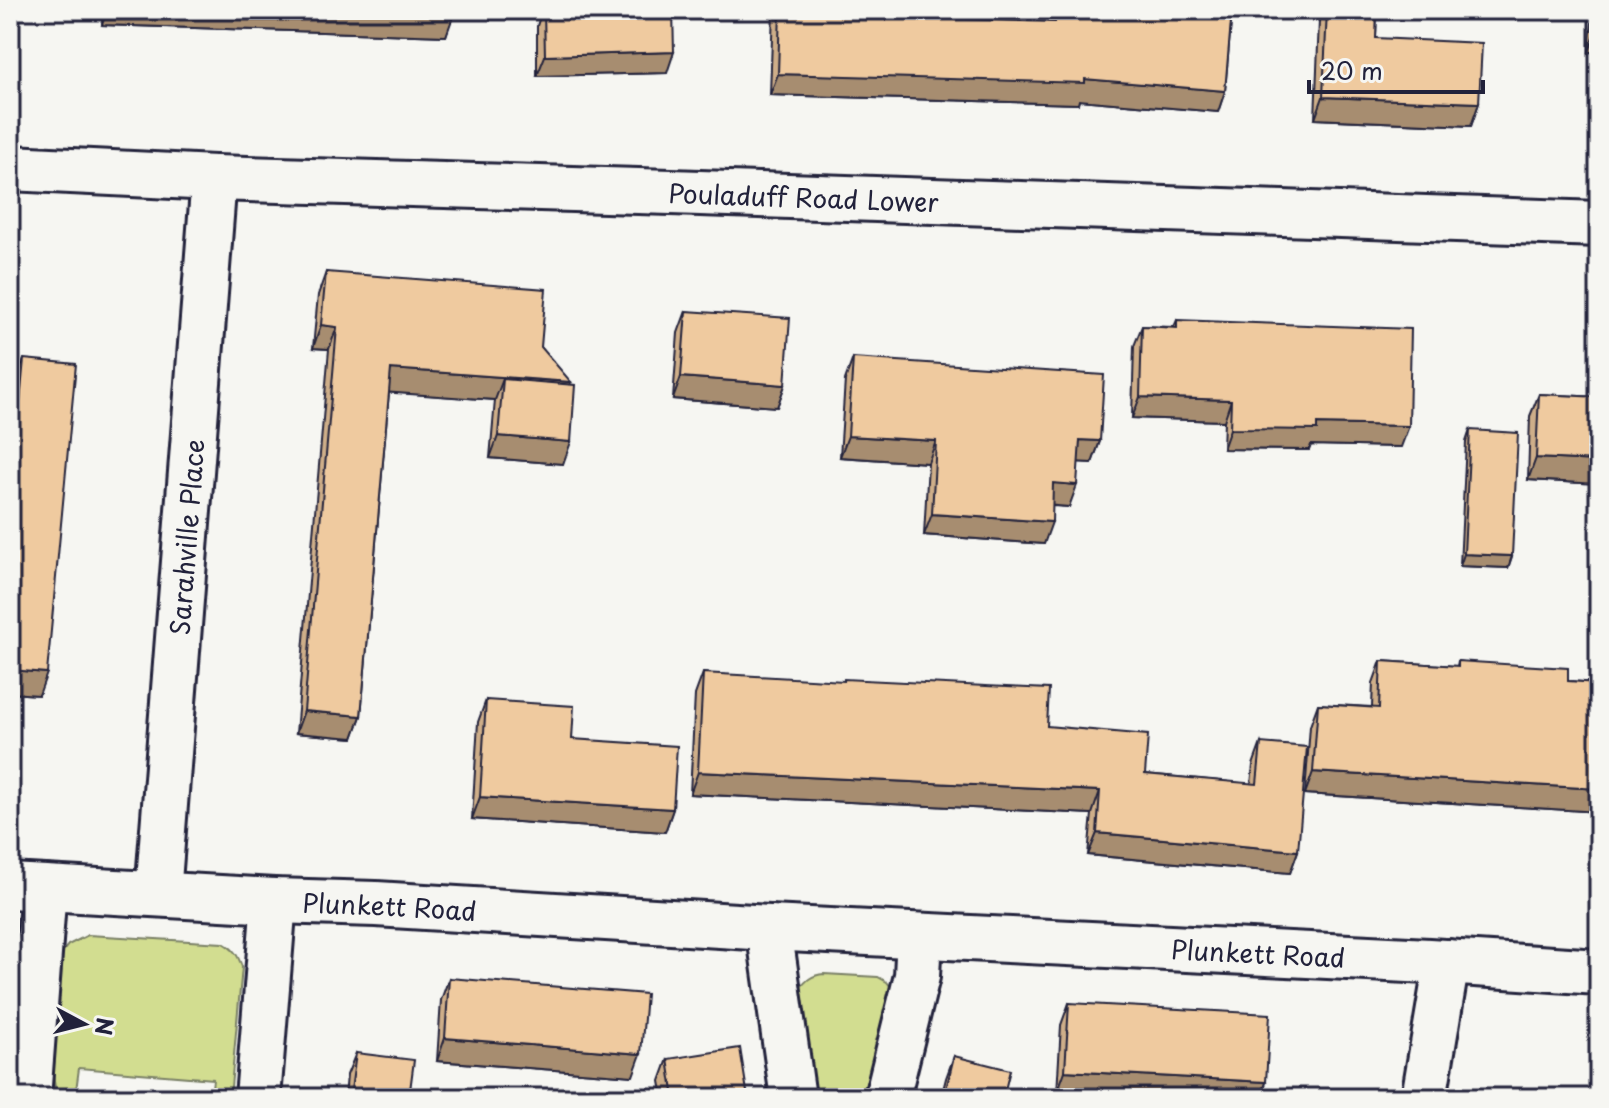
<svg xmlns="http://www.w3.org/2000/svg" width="1609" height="1108" font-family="'Playpen Sans',sans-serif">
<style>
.green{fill:#d2dd90;stroke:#7a8066;stroke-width:2}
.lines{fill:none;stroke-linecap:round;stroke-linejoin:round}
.minor-casing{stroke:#22223b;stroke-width:50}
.tertiary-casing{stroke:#22223b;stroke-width:50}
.minor{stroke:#f6f6f2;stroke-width:44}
.tertiary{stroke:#f6f6f2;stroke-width:44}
.wall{fill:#ceae89;stroke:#22223b;stroke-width:2}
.shaded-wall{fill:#a78d6f;stroke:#22223b;stroke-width:2}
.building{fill:#efca9f;stroke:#22223b;stroke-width:2}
.labels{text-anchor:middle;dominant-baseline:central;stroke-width:6;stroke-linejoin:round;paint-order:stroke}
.street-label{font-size:26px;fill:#22223b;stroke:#f6f6f2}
</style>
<rect width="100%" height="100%" fill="#f6f6f2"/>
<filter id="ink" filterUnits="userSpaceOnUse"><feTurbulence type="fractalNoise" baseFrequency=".0125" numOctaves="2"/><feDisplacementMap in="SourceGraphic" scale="16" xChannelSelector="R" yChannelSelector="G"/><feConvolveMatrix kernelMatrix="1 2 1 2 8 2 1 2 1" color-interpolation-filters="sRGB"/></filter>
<g filter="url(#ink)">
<g class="green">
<path d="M 88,935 L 223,943 C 234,949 238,955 242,967 L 230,1098 L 211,1098 L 213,1079 L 79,1068 L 75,1098 L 59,1098 C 45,1073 57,989 59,956 L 68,945 Z"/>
<path d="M 824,974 L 878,977 L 887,982 L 894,991 L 878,1098 L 808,1098 L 798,990 C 806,981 811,975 824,974 Z"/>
</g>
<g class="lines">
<g class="minor-casing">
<g id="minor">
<path id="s1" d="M 10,886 L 274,901 L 376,904 L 769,928 L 1429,961 L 1599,972"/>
<path id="s2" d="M 158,894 L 214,178"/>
<path d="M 769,928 L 793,1098"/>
<path d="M 28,1098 L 44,888"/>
<path d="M 258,1098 L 274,901"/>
<path d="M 887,1098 L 917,976 L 919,936"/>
<path d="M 1424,1098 L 1447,962"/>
</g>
</g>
<g class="tertiary-casing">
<g id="tertiary">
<path id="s3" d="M 10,168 L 214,178 L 671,192 L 1599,224"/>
</g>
</g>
<use href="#minor" class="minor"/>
<use href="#tertiary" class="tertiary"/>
</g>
<g class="wall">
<path d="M 102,10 L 454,10 L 446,36 L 102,25 Z"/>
<path d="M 542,10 L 673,10 L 667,73 L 537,76 L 537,26 Z"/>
<path d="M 773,10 L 936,10 L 936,18 L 1047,22 L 1050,10 L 1232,10 L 1225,91 L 1218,112 L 1079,100 L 1078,104 L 770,95 Z"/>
<path d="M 1323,10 L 1377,10 L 1376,38 L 1479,103 L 1471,126 L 1315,119 L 1319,20 Z"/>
<path d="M 1593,10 L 1599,10 L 1599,53 L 1589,52 Z"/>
<path d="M 326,272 L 541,347 L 570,384 L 563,464 L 490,458 L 495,400 L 389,392 L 361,716 L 353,738 L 296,733 L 329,349 L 313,348 L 318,295 Z"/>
<path d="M 686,311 L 785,385 L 777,407 L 673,399 L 678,333 Z"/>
<path d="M 1177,320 L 1401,447 L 1311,445 L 1309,450 L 1223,449 L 1224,421 L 1132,418 L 1134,346 L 1142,326 L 1174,327 Z"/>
<path d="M 853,358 L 1100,441 L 1092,463 L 1078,462 L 1069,507 L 1052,506 L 1044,544 L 924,535 L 928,463 L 840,457 L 845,380 Z"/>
<path d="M 24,359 L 39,695 L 10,693 L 10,448 L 16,381 Z"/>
<path d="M 1539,394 L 1599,397 L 1599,484 L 1528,480 L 1530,416 Z"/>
<path d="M 1470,430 L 1512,556 L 1508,568 L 1460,566 L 1466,442 Z"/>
<path d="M 1381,661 L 1457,666 L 1458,661 L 1568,681 L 1599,683 L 1599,812 L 1305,794 L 1310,726 L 1318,704 L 1372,707 L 1373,683 Z"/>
<path d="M 703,673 L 1047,726 L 1145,774 L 1251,784 L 1253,765 L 1261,743 L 1298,851 L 1290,873 L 1088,855 L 1092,814 L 690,794 L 695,695 Z"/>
<path d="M 486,700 L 673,809 L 665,832 L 472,819 L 478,722 Z"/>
<path d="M 449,978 L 633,1076 L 437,1061 L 441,1000 Z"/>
<path d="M 1069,1003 L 1266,1082 L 1261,1098 L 1148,1098 L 1057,1093 L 1061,1025 Z"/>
<path d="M 356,1053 L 409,1098 L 345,1098 L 347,1075 Z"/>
<path d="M 954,1056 L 1003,1098 L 941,1098 L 946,1078 Z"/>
<path d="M 668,1059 L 748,1098 L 663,1098 L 660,1081 Z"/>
</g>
<g class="shaded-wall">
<path d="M 107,10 L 340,10 L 454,14 L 446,36 L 102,25 Z"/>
<path d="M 1597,29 L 1599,30 L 1599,53 L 1589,52 Z"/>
<path d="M 674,52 L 667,73 L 537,76 L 545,56 Z"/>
<path d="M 778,74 L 1085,79 L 1225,91 L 1218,112 L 1079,100 L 1078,104 L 770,95 Z"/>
<path d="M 1323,97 L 1479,103 L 1471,126 L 1315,119 Z"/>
<path d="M 321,325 L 337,327 L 329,349 L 313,348 Z"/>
<path d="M 391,369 L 571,382 L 563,404 L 503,379 L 495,400 L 382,392 Z"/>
<path d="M 681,377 L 785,385 L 777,407 L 673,399 Z"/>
<path d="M 1140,397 L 1231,400 L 1224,421 L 1132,418 Z"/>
<path d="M 1317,424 L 1409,426 L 1401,447 L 1311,445 L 1309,450 L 1223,449 L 1230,429 Z"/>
<path d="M 498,436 L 571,442 L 563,464 L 490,458 Z"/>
<path d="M 848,436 L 936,441 L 928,463 L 840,457 Z"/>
<path d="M 1080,440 L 1100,441 L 1092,463 L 1072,462 Z"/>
<path d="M 1536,458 L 1599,461 L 1599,484 L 1528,480 Z"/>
<path d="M 1053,483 L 1077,485 L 1069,507 L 1045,505 Z"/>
<path d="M 932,514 L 1052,522 L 1044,544 L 924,535 Z"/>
<path d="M 1464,554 L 1512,556 L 1508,568 L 1460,566 Z"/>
<path d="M 10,670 L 47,673 L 39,695 L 10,693 Z"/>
<path d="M 304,711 L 361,716 L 353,738 L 296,733 Z"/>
<path d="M 698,772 L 1100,791 L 1092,814 L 690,794 Z"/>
<path d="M 1313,772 L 1599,789 L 1599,812 L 1305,794 Z"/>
<path d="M 480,797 L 673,809 L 665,832 L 472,819 Z"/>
<path d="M 1097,833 L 1298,851 L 1290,873 L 1088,855 Z"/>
<path d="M 445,1038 L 641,1054 L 633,1076 L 437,1061 Z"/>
<path d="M 1065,1071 L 1266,1082 L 1261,1098 L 1148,1098 L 1057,1093 Z"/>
</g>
<g class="building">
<path d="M 340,10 L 454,10 L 454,14 Z"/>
<path d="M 544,10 L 673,10 L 674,52 L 545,56 Z"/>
<path d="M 780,10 L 936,10 L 936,18 L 1055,22 L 1055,10 L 1232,10 L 1225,91 L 1085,79 L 1085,83 L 778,74 Z"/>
<path d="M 1327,10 L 1377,10 L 1376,38 L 1482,43 L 1479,103 L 1323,97 Z"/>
<path d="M 326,272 L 546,289 L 541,347 L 571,382 L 391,369 L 361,716 L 304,711 L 337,327 L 321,325 Z"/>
<path d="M 686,311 L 790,318 L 785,385 L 681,377 Z"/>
<path d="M 1177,320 L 1411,329 L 1409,426 L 1317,424 L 1317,430 L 1230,429 L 1231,400 L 1140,397 L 1142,326 L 1177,328 Z"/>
<path d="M 853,358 L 1104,375 L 1100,441 L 1080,440 L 1077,485 L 1053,483 L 1052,522 L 932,514 L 936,441 L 848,436 Z"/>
<path d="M 24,359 L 76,364 L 47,673 L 10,670 L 10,511 Z"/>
<path d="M 503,379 L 575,385 L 571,442 L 498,436 Z"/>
<path d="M 1539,394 L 1599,397 L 1599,461 L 1536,458 Z"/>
<path d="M 1470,430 L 1518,433 L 1512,556 L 1464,554 Z"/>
<path d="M 1381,661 L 1458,666 L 1458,661 L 1568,668 L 1568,681 L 1599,683 L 1599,789 L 1313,772 L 1318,704 L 1379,708 Z"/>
<path d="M 703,673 L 844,681 L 844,679 L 1049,689 L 1047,726 L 1148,735 L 1145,774 L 1257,784 L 1261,743 L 1307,747 L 1298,851 L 1097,833 L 1100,791 L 698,772 Z"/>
<path d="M 486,700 L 574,706 L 572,739 L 677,746 L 673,809 L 480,797 Z"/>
<path d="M 449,978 L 646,994 L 641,1054 L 445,1038 Z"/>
<path d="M 1069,1003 L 1270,1014 L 1266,1082 L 1065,1071 Z"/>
<path d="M 740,1048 L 748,1098 L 674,1098 L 668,1059 Z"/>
<path d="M 356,1053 L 414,1060 L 409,1098 L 350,1098 Z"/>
<path d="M 954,1056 L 1010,1070 L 1003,1098 L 944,1098 Z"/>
</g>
</g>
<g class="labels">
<g class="street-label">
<text stroke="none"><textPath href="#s3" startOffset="794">Pouladuff Road Lower</textPath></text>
<text stroke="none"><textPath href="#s2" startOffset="358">Sarahville Place</textPath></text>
<text stroke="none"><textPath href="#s1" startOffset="380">Plunkett Road</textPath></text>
<text stroke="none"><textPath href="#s1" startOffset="1250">Plunkett Road</textPath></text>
</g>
</g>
<rect width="1609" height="1108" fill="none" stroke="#f6f6f2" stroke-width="40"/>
<rect x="20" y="20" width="1569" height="1068" fill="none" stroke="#22223b" stroke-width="3" filter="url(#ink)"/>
<g transform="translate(84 1024) rotate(97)" stroke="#f6f6f2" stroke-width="6" paint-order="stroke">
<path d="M0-6L14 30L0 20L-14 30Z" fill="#22223b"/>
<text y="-12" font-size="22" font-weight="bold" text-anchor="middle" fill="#22223b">N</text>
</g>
<path d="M1309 80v12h174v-12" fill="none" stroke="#22223b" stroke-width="4"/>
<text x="1321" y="80" font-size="24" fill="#22223b" stroke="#f6f6f2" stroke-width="6" paint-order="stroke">20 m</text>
</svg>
